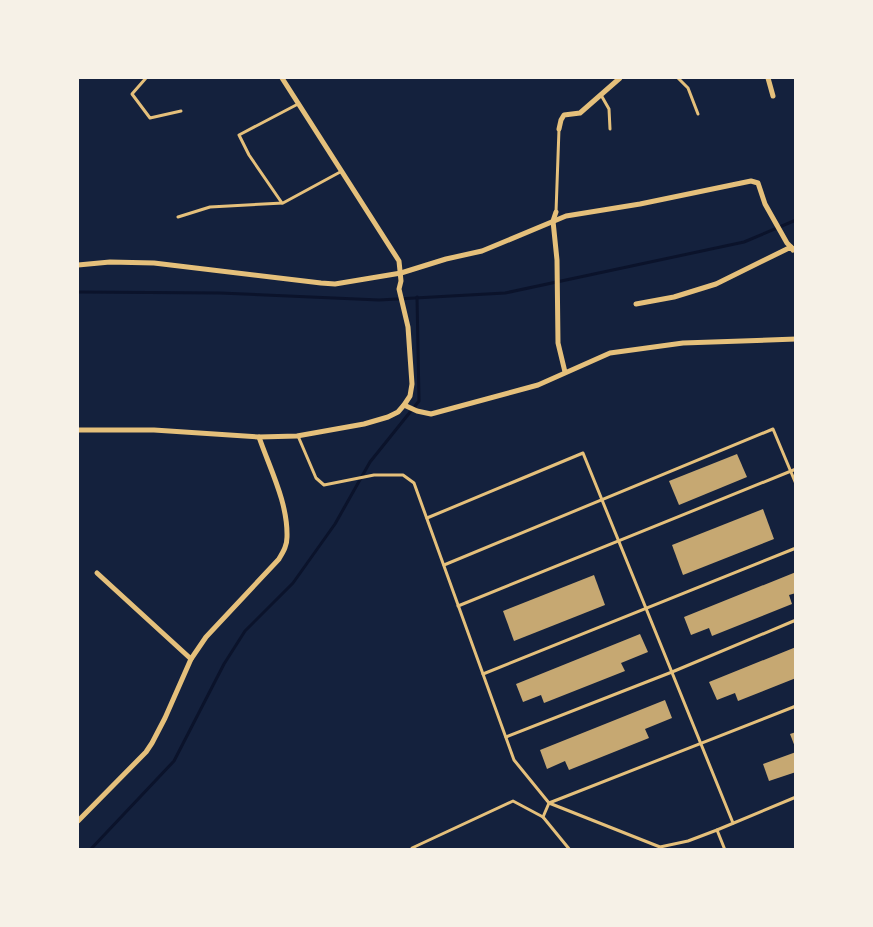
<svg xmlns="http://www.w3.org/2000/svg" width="873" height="927" font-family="Merriweather,serif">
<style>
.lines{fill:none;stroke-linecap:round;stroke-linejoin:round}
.stream{stroke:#0b132b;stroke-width:3}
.building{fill:#c6a872}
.service{stroke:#e5c07b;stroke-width:3}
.minor{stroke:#e5c07b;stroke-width:5}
</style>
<rect width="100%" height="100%" fill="#14213d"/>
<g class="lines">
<g class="stream">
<path d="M 78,292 L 220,293 L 379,300 L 505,293 L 744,242 L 796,220"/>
<path d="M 90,850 L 174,761 L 224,664 L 245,631 L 293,583 L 335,524 L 370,462 L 419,401 L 417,297"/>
</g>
</g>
<g class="building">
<path d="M 737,454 L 747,477 L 679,505 L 669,481 Z"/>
<path d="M 763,509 L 774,539 L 683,575 L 672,545 Z"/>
<path d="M 796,572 L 796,593 L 789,595 L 792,604 L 712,636 L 709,628 L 691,635 L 684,617 Z"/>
<path d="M 594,575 L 605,605 L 514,641 L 503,611 Z"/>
<path d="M 640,634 L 648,652 L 621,663 L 625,671 L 544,703 L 541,695 L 523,702 L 516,684 Z"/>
<path d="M 796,647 L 796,678 L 738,701 L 735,693 L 717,700 L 709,682 Z"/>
<path d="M 665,700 L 672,718 L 645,729 L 649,738 L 569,770 L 565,761 L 547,769 L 540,750 Z"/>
<path d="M 796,732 L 796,747 L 795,747 L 790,734 Z"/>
<path d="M 796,752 L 796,772 L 769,781 L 763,764 Z"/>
</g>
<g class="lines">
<g class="service">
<path d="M 146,78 L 132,94 L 150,118 L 181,111"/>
<path d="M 678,78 L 688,88 L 698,114"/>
<path d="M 601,95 L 609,109 L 610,129"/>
<path d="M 282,203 L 249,155 L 239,135 L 298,104"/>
<path d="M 556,212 L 559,129"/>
<path d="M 178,217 L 210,207 L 283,203 L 342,171"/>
<path d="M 298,436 L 316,478 L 324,485 L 374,475 L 403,475 L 414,483 L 514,760 L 549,803 L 660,847 L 688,841 L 717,830 L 796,797"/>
<path d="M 427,518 L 583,453 L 733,823"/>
<path d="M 444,565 L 773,429 L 796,484"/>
<path d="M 458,606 L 796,469"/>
<path d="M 483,674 L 796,548"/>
<path d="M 506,737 L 672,672 L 796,620"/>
<path d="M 543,817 L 549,803 L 796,706"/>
<path d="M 717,830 L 725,850"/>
<path d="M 412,850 L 412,848 L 513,801 L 543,817 L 570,850"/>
</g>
<g class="minor">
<path d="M 768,78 L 773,96"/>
<path d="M 559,129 L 561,120 L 564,115 L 580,113 L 620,78"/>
<path d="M 556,212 L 553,221 L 557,260 L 558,343 L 565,372"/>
<path d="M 78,265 L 110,262 L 154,263 L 321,283 L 335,284 L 401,273 L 446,259 L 482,251 L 566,216 L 640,204 L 751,181 L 758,183 L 765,204 L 787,243 L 791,247"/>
<path d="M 636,304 L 674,297 L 716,284 L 791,247 L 793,250 L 796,248"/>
<path d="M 404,405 L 417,411 L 431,414 L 538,385 L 610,353 L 683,343 L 796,339"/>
<path d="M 78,430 L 154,430 L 259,437 L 297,436 L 364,424 L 388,417 L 398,412 L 404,405 L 410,396 L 412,384 L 408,327 L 399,289 L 401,281 L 399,261 L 282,78"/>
<path d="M 97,573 L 191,659"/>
<path d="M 78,821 L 146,752 L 152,743 L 165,718 L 191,659 L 206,637 L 279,559 C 283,552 287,546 287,537 C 288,503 270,469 259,437"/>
</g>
</g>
<rect width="873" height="927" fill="none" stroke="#f6f1e7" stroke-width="158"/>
</svg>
